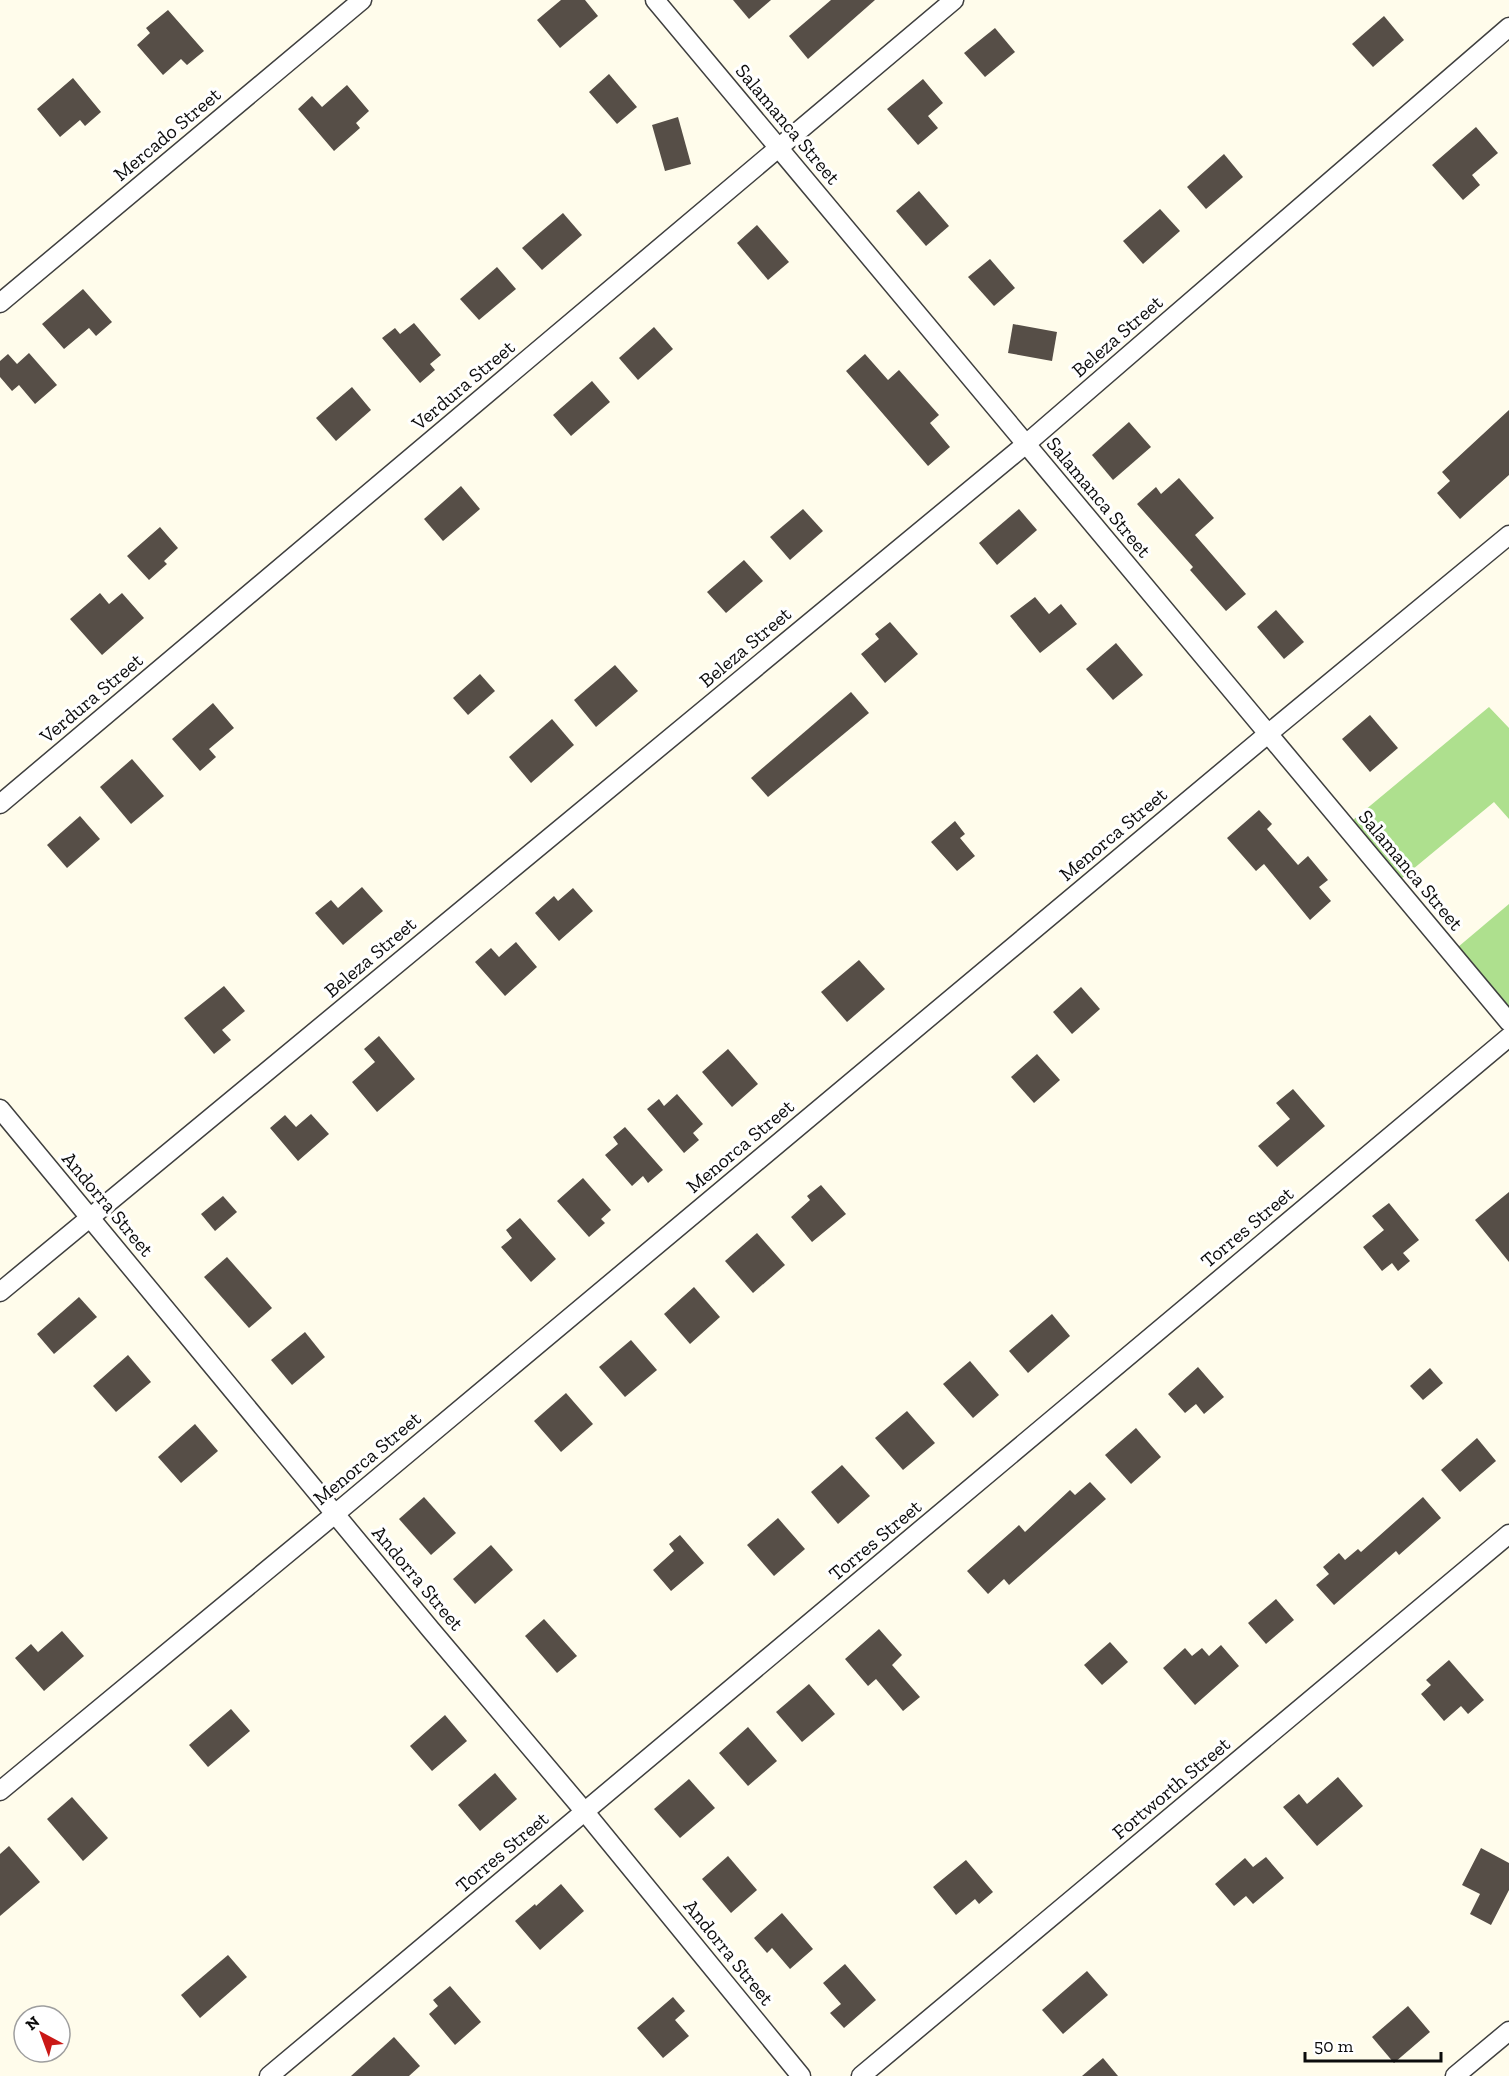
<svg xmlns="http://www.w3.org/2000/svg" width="1509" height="2076" font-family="'Zilla Slab',serif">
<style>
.forest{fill:#aee08e}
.building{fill:#564e47}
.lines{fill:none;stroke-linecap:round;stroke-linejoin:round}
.minor-casing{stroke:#3f3f3f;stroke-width:21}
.minor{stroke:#fff;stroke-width:18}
.labels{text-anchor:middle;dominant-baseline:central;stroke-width:6;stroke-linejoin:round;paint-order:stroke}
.street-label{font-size:20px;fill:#0c0c0c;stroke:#fff}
</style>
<rect width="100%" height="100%" fill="#fffceb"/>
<g class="forest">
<path d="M 1489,707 L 1509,728 L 1509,819 L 1494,802 L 1401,879 L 1353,820 Z"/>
<path d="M 1509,904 L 1509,1008 L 1458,947 Z"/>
</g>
<g class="building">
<path d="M 561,0 L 585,0 L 598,16 L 560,48 L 537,20 Z"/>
<path d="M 733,0 L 771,0 L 749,19 Z"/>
<path d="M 831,0 L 875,0 L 808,59 L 789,36 Z"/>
<path d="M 168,10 L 204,51 L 187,65 L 181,59 L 163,75 L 137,45 L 150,33 L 146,28 Z"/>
<path d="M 1384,16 L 1404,40 L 1373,67 L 1352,44 Z"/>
<path d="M 995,28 L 1015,52 L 985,77 L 964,53 Z"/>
<path d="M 609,74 L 637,107 L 617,124 L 589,92 Z"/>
<path d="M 73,78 L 101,112 L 85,126 L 80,120 L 60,137 L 37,109 Z"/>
<path d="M 923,79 L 943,103 L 928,116 L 938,128 L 918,145 L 887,109 Z"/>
<path d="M 347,85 L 369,111 L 356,123 L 360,128 L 334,151 L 298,109 L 312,96 L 322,107 Z"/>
<path d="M 678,117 L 691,164 L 665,171 L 652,125 Z"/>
<path d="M 1476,127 L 1498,153 L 1472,175 L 1480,185 L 1463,200 L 1432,165 Z"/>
<path d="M 1224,154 L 1243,177 L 1206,209 L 1187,187 Z"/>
<path d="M 919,191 L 949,226 L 926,246 L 896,211 Z"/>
<path d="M 1160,209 L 1180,231 L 1143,264 L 1123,241 Z"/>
<path d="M 563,213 L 582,235 L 542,270 L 522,248 Z"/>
<path d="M 757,225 L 789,262 L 768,280 L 737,243 Z"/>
<path d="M 990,259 L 1015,288 L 994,306 L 968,277 Z"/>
<path d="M 497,267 L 516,289 L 479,320 L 460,299 Z"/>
<path d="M 83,289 L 112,322 L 96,336 L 89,328 L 64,349 L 42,324 Z"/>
<path d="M 414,323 L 441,355 L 430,364 L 435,370 L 420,383 L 382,338 L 395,328 L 400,334 Z"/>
<path d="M 1013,324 L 1057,332 L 1052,361 L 1008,353 Z"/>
<path d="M 654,327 L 673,349 L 638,380 L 619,358 Z"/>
<path d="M 29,353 L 57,385 L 35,404 L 19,385 L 12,391 L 0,377 L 0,361 L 8,354 L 17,364 Z"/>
<path d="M 865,354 L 888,380 L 899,370 L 939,415 L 930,423 L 950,447 L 928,466 L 846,371 Z"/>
<path d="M 592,381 L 610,402 L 571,436 L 553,415 Z"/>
<path d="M 352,387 L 371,410 L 336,441 L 316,418 Z"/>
<path d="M 1509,410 L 1509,475 L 1460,519 L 1437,493 L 1450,481 L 1442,472 Z"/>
<path d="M 1129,422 L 1151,447 L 1113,480 L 1092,455 Z"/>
<path d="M 1179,478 L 1214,518 L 1195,535 L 1246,594 L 1226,611 L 1190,570 L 1193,567 L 1137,504 L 1156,487 L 1161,494 Z"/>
<path d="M 461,486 L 480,509 L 443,541 L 424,519 Z"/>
<path d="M 803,509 L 823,531 L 790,560 L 770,537 Z"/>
<path d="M 1019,509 L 1037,530 L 997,565 L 979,543 Z"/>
<path d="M 160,527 L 178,548 L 164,561 L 167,564 L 149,580 L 127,556 Z"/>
<path d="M 744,560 L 763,581 L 726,613 L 707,592 Z"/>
<path d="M 100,593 L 109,604 L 122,593 L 144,618 L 102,655 L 70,619 Z"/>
<path d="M 1035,597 L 1049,614 L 1061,604 L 1077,624 L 1040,653 L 1010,616 Z"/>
<path d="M 1276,610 L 1304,642 L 1284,659 L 1257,627 Z"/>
<path d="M 890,622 L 918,654 L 885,683 L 861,654 L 879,639 L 875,634 Z"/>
<path d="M 1116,643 L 1143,675 L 1113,700 L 1086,669 Z"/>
<path d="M 615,665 L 638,691 L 596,727 L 574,700 Z"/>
<path d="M 480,674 L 495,691 L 468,715 L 453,698 Z"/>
<path d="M 851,692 L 869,713 L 768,797 L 751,778 Z"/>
<path d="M 213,703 L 234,728 L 209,749 L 216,757 L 200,771 L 172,739 Z"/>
<path d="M 1370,715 L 1398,748 L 1370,772 L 1342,739 Z"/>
<path d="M 552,719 L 574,745 L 531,783 L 509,757 Z"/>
<path d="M 132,759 L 164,796 L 131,824 L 100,787 Z"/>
<path d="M 1259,810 L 1272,824 L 1267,829 L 1298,865 L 1308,856 L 1328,880 L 1319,887 L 1331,901 L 1310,920 L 1264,864 L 1256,871 L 1227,838 Z"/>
<path d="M 80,816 L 100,839 L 67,868 L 47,845 Z"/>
<path d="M 955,821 L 965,834 L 960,838 L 975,856 L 957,871 L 931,842 Z"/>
<path d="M 362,887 L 383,911 L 343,945 L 315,913 L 331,900 L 338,908 Z"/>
<path d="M 573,888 L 593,911 L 559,941 L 535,913 L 554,896 L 558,901 Z"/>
<path d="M 516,942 L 537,967 L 505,996 L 475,962 L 491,948 L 499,957 Z"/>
<path d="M 859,960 L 885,989 L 847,1022 L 821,992 Z"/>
<path d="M 224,986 L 245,1011 L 222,1030 L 231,1040 L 214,1054 L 184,1018 Z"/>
<path d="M 1081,987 L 1100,1009 L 1072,1034 L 1053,1012 Z"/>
<path d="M 379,1036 L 415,1079 L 377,1112 L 352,1082 L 375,1062 L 364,1049 Z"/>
<path d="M 728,1049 L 758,1084 L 732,1107 L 702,1072 Z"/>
<path d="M 1037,1054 L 1060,1080 L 1034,1103 L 1011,1077 Z"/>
<path d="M 1293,1089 L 1325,1126 L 1277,1167 L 1258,1146 L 1290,1119 L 1276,1103 Z"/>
<path d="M 677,1094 L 703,1124 L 693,1133 L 699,1140 L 684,1153 L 647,1109 L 659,1099 L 664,1106 Z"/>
<path d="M 311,1114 L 329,1134 L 298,1161 L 270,1128 L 285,1115 L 296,1127 Z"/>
<path d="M 625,1127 L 663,1170 L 648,1183 L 643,1176 L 632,1186 L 605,1155 L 618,1144 L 613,1137 Z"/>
<path d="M 583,1178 L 611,1210 L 601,1219 L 605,1223 L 589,1237 L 557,1201 Z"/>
<path d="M 821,1185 L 846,1214 L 812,1242 L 791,1217 L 810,1200 L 807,1196 Z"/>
<path d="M 1509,1192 L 1509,1262 L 1475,1220 Z"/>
<path d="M 223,1196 L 237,1212 L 215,1231 L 201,1214 Z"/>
<path d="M 1389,1203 L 1419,1240 L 1403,1253 L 1410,1261 L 1398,1271 L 1392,1263 L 1382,1271 L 1363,1247 L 1384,1230 L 1372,1216 Z"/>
<path d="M 520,1218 L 556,1259 L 531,1282 L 501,1247 L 512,1238 L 506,1230 Z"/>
<path d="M 757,1233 L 785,1265 L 753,1293 L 725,1261 Z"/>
<path d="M 227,1257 L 272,1308 L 249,1328 L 204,1277 Z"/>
<path d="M 694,1287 L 720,1317 L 690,1344 L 664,1314 Z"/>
<path d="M 79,1297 L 97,1317 L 54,1354 L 37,1334 Z"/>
<path d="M 1052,1314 L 1070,1336 L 1028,1373 L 1009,1351 Z"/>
<path d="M 305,1332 L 325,1357 L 292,1385 L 271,1360 Z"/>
<path d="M 631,1340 L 657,1370 L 625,1397 L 599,1367 Z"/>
<path d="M 128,1355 L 151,1382 L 116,1412 L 93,1386 Z"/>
<path d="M 970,1361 L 999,1395 L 973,1418 L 943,1384 Z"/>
<path d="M 1198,1367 L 1224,1397 L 1204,1414 L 1196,1404 L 1185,1413 L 1168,1394 Z"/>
<path d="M 1430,1368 L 1443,1383 L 1423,1400 L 1410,1386 Z"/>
<path d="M 566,1393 L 593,1424 L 561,1452 L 534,1421 Z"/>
<path d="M 907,1411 L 935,1443 L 903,1470 L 875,1438 Z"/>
<path d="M 195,1424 L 218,1451 L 181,1483 L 158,1457 Z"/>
<path d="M 1136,1428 L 1161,1457 L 1131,1484 L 1105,1455 Z"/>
<path d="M 1477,1438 L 1496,1461 L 1460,1492 L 1441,1470 Z"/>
<path d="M 842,1465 L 870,1496 L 838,1524 L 811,1492 Z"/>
<path d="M 1090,1482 L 1106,1499 L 1009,1585 L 1004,1579 L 988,1594 L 967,1571 L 1019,1525 L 1025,1532 L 1070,1490 L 1075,1495 Z"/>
<path d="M 424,1497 L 456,1533 L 431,1555 L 399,1519 Z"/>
<path d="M 1423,1497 L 1441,1518 L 1399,1555 L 1396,1551 L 1334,1605 L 1316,1585 L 1329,1574 L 1323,1567 L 1339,1553 L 1345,1560 L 1358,1549 L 1361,1552 Z"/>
<path d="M 778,1518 L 805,1549 L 774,1576 L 747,1545 Z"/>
<path d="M 680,1535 L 704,1563 L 671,1591 L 653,1570 L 674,1551 L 669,1544 Z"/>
<path d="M 491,1545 L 513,1570 L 475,1604 L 453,1579 Z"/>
<path d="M 1276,1599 L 1294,1620 L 1266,1644 L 1248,1623 Z"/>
<path d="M 544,1619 L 577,1656 L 557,1673 L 525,1636 Z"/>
<path d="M 879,1629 L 902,1655 L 892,1665 L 920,1697 L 903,1711 L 876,1679 L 868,1686 L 845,1659 Z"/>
<path d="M 62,1631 L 84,1656 L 44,1691 L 15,1658 L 31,1644 L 38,1652 Z"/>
<path d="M 1110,1642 L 1128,1662 L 1102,1685 L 1084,1665 Z"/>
<path d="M 1221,1645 L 1239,1666 L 1195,1705 L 1163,1668 L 1185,1648 L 1192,1656 L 1202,1648 L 1209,1656 Z"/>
<path d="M 1449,1660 L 1484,1700 L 1468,1714 L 1461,1706 L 1444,1721 L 1421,1694 L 1431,1685 L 1426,1680 Z"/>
<path d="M 809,1684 L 835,1714 L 802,1742 L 776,1712 Z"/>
<path d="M 231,1709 L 250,1731 L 208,1767 L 189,1745 Z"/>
<path d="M 445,1715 L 467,1741 L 432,1771 L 410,1746 Z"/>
<path d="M 748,1727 L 777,1761 L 748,1786 L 719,1753 Z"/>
<path d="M 495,1773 L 517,1799 L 480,1831 L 458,1805 Z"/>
<path d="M 1338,1777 L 1363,1806 L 1317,1846 L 1283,1807 L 1299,1794 L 1307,1804 Z"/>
<path d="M 689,1779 L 715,1808 L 680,1838 L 654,1809 Z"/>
<path d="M 72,1797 L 108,1838 L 83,1861 L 47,1819 Z"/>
<path d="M 9,1846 L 40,1882 L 0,1916 L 0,1854 Z"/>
<path d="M 1481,1848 L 1509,1863 L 1509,1890 L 1491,1925 L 1470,1914 L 1480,1894 L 1462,1885 Z"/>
<path d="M 728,1856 L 757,1890 L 731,1913 L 702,1879 Z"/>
<path d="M 1266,1857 L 1284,1878 L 1253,1904 L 1246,1896 L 1234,1906 L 1215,1884 L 1245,1858 L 1253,1867 Z"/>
<path d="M 966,1860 L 993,1892 L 979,1904 L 975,1899 L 956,1915 L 933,1887 Z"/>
<path d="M 561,1884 L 584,1911 L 540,1950 L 515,1921 L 535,1904 L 536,1906 Z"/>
<path d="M 782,1913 L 813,1949 L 790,1969 L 772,1948 L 767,1953 L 754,1938 Z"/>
<path d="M 228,1955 L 247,1977 L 200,2018 L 181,1995 Z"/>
<path d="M 845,1964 L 876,2000 L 844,2028 L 830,2013 L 841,2004 L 823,1983 Z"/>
<path d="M 1087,1971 L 1108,1995 L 1063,2034 L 1042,2010 Z"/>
<path d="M 450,1986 L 481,2022 L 455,2045 L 429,2014 L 438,2006 L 433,2000 Z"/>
<path d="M 673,1997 L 685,2011 L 675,2020 L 689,2036 L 663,2058 L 637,2028 Z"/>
<path d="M 1408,2006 L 1430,2032 L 1394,2063 L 1372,2037 Z"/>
<path d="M 394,2037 L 420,2066 L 409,2076 L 351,2076 Z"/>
<path d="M 1103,2058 L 1118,2076 L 1082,2076 Z"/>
</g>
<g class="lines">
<g class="minor-casing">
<g id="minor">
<path d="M 655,0 L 1509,1022"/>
<path d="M 0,303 L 362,0"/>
<path d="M 0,804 L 954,0"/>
<path d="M 0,1109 L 431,1630 L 585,1812 L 801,2076"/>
<path d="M 0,1292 L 1026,444 L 1509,27"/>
<path d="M 0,1791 L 335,1514 L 1269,733 L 1509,535"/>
<path d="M 269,2076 L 1509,1037"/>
<path d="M 861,2076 L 1509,1534"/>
<path d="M 1455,2076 L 1509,2031"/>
</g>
</g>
<use href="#minor" class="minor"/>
</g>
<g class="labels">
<g class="street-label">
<text transform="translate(788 124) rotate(50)">Salamanca Street</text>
<text transform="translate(167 134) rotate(-40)">Mercado Street</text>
<text transform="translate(1117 336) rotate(-41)">Beleza Street</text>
<text transform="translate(463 385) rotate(-40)">Verdura Street</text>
<text transform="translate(1099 497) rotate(50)">Salamanca Street</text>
<text transform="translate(745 647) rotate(-40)">Beleza Street</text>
<text transform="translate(91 698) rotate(-40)">Verdura Street</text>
<text transform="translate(1113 834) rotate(-40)">Menorca Street</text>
<text transform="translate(1411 870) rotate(50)">Salamanca Street</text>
<text transform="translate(370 957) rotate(-40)">Beleza Street</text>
<text transform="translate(740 1146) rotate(-40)">Menorca Street</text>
<text transform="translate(108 1204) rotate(50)">Andorra Street</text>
<text transform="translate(1247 1227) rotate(-40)">Torres Street</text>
<text transform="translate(367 1458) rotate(-40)">Menorca Street</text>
<text transform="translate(875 1540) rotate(-40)">Torres Street</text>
<text transform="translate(418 1578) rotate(50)">Andorra Street</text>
<text transform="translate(1171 1788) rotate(-40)">Fortworth Street</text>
<text transform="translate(502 1852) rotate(-40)">Torres Street</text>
<text transform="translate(729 1952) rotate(51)">Andorra Street</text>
</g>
</g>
<g transform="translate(42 2034) rotate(319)"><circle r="28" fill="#ffffff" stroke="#9e9e9e" stroke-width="1.5"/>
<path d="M0-4.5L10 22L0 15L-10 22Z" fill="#ca1816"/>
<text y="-9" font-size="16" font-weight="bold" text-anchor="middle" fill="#0c0c0c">N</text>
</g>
<path d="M1305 2052v9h136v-9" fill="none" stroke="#0c0c0c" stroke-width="3"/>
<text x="1314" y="2052" font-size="18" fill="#0c0c0c" stroke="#ffffff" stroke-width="4.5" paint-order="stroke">50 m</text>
</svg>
